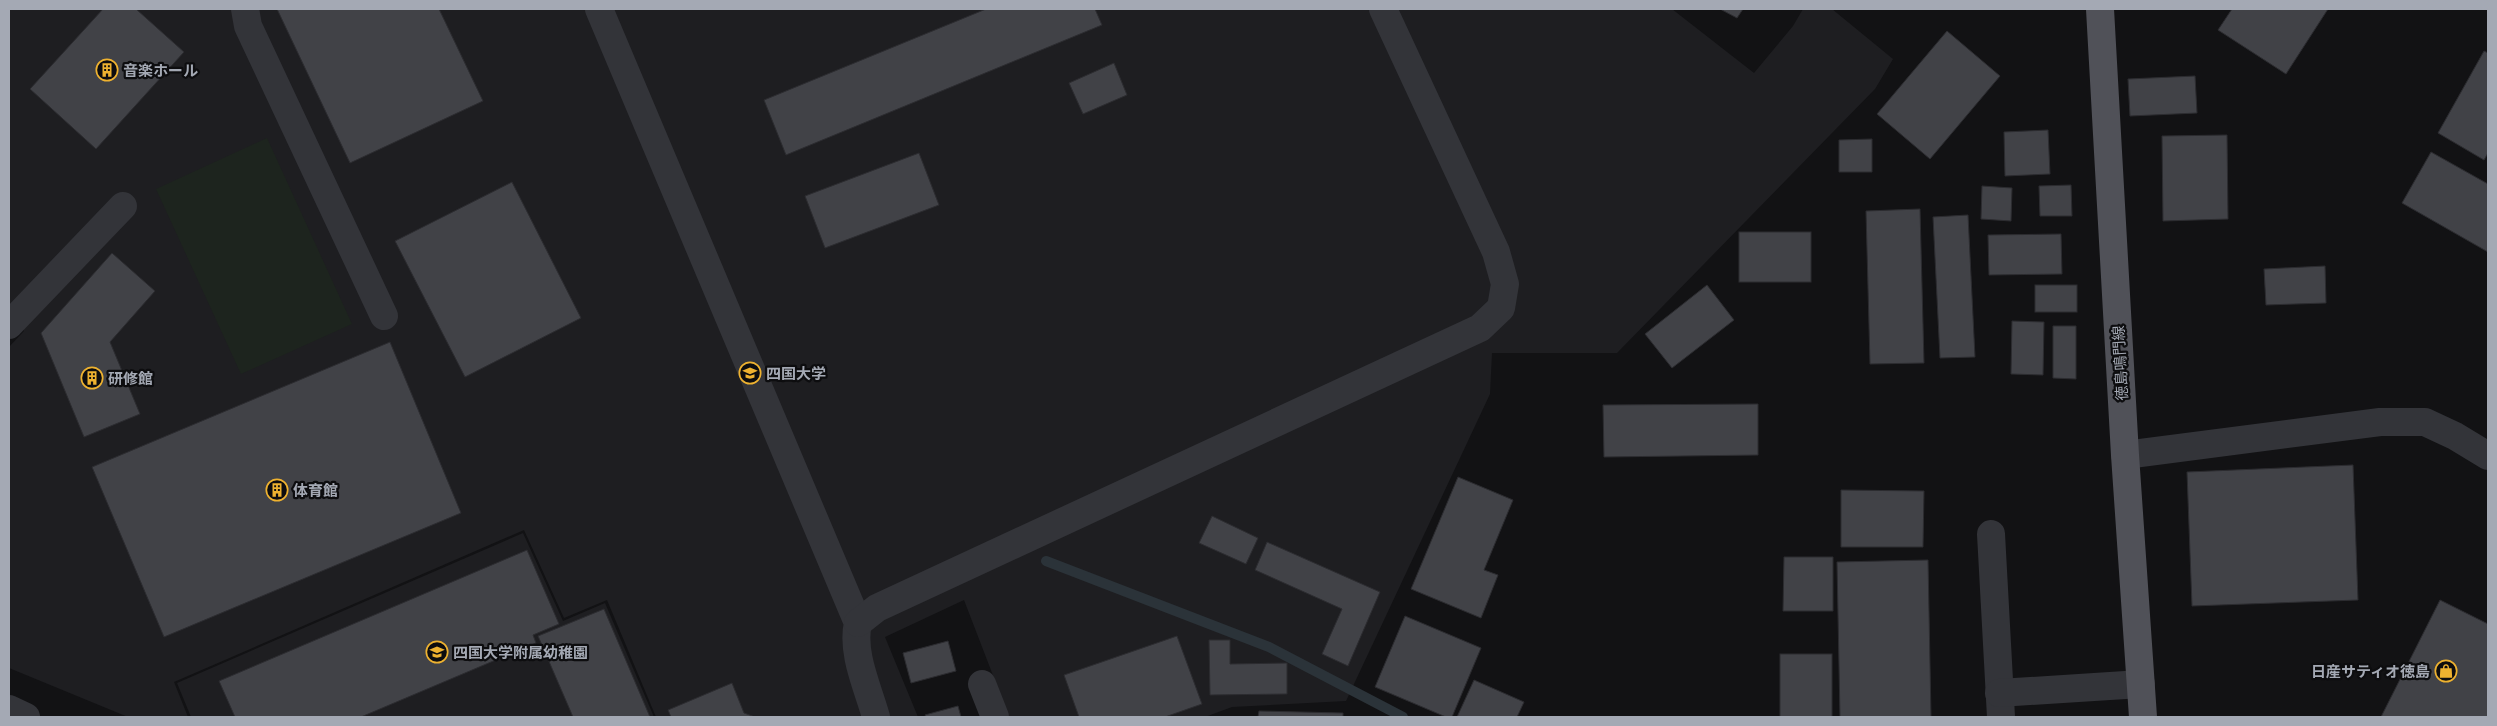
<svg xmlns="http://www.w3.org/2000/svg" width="2497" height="726" font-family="Ubuntu,'Noto Sans JP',sans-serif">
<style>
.built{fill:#1e1e21}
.green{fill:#1d241e}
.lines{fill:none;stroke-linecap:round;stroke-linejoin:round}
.stream{stroke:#2b3339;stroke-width:10}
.building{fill:#414247;stroke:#2c2c30}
.minor{stroke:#333439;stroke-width:28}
.major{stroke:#505158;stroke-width:28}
.labels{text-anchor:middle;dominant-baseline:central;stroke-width:4.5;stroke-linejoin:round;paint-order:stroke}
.poi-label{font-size:15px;font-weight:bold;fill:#a4a9b4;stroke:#0d0d0f;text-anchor:start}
.street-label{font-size:15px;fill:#a4a9b4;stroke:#0d0d0f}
</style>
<rect width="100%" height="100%" fill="#121214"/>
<g class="built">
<path d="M 9,9 L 1672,9 L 1754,73 L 1793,26 L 1803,9 L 1832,9 L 1893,59 L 1875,89 L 1617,353 L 1492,353 L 1490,394 L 1346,701 L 1232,707 L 1205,717 L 1009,717 L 964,600 L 885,637 L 918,717 L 656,717 L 607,600 L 564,618 L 524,530 L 174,682 L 188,717 L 128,717 L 9,668 L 9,347 L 24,331 L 9,308 Z"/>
<path d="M 523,533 L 563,621 L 605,603 L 654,717 L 191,717 L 177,683 Z"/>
</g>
<path class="green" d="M 267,138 L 352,324 L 241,374 L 156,189 Z"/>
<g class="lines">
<path class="stream" d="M 1046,561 L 1269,647 L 1403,717"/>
</g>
<g class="building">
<path d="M 103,9 L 136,9 L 184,52 L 96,149 L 30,89 Z"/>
<path d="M 277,9 L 439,9 L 483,101 L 350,163 Z"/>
<path d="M 986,9 L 1095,9 L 1102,25 L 786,155 L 764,100 Z"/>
<path d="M 1720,9 L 1743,9 L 1737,18 Z"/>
<path d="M 2232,9 L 2328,9 L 2286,74 L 2218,30 Z"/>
<path d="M 1947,31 L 2000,76 L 1930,159 L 1877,114 Z"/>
<path d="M 2484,51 L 2488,53 L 2488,153 L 2484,160 L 2438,133 Z"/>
<path d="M 1114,63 L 1127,95 L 1083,114 L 1069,83 Z"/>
<path d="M 2195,76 L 2197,113 L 2130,116 L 2128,79 Z"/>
<path d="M 2048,130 L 2050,174 L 2005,176 L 2004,132 Z"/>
<path d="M 2227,135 L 2228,219 L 2163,221 L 2162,136 Z"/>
<path d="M 1872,139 L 1872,172 L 1839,172 L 1839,140 Z"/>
<path d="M 2431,152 L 2488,184 L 2488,252 L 2402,203 Z"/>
<path d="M 919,153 L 939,205 L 825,248 L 805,196 Z"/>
<path d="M 512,182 L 581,318 L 465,377 L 395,241 Z"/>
<path d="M 2071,185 L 2072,216 L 2040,216 L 2039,186 Z"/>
<path d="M 1982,186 L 2012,188 L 2011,221 L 1981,219 Z"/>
<path d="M 1920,209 L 1924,363 L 1870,364 L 1866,211 Z"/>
<path d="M 1968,215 L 1975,357 L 1940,358 L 1933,217 Z"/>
<rect x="1739" y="232" width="72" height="50"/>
<path d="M 2061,234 L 2062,274 L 1989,275 L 1988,235 Z"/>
<path d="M 112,253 L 155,291 L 110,342 L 140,414 L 84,437 L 41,333 Z"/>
<path d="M 2325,266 L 2326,303 L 2266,305 L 2264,269 Z"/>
<path d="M 1707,285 L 1734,320 L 1672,368 L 1645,334 Z"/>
<rect x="2035" y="285" width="42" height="27"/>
<path d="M 2012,321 L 2044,322 L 2043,375 L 2011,374 Z"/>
<path d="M 2053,326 L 2076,326 L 2076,379 L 2053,378 Z"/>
<path d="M 390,342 L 461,513 L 164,637 L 92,467 Z"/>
<path d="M 1758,404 L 1758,455 L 1604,457 L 1603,405 Z"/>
<path d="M 2353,465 L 2358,600 L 2192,606 L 2187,472 Z"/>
<path d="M 1458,477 L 1513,500 L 1484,570 L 1498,575 L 1481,618 L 1411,589 Z"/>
<path d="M 1841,490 L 1924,491 L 1923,547 L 1841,547 Z"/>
<path d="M 1212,516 L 1258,538 L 1246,564 L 1199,543 Z"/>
<path d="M 1267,542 L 1380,592 L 1348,666 L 1322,654 L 1342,609 L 1255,570 Z"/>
<path d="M 527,550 L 559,624 L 533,635 L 536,643 L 361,717 L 235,717 L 219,681 Z"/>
<path d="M 1784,557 L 1833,557 L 1833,611 L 1783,611 Z"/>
<path d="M 1928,560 L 1931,717 L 1840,717 L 1837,562 Z"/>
<path d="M 2440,600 L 2488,624 L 2488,717 L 2381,717 Z"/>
<path d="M 604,609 L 650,717 L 573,717 L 538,636 Z"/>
<path d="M 1405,616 L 1481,648 L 1452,717 L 1446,717 L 1375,687 Z"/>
<path d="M 1177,636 L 1202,704 L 1165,717 L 1079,717 L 1064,675 Z"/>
<path d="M 1209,640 L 1230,640 L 1230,664 L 1287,663 L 1287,694 L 1210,695 Z"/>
<path d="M 948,641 L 956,671 L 911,683 L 903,653 Z"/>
<rect x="1780" y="654" width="52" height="63"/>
<path d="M 1474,680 L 1524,702 L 1517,717 L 1457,717 Z"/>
<path d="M 732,683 L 744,713 L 755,717 L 671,717 L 668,710 Z"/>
<path d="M 958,706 L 961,717 L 926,717 L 925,715 Z"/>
<path d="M 1259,711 L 1343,713 L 1343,717 L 1258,717 Z"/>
</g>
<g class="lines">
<g class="minor">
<path d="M 245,9 L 248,26 L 384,316"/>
<path d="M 599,9 L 858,623 C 851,653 868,688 876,717"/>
<path d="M 9,325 L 123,206"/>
<path d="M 2125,455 L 2380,422 L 2425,422 L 2455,436 L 2488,456"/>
<path d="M 1991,534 L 2001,717"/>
<path d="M 858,623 L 877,608 L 1480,328 L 1501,308 L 1505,284 L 1496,252 L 1383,9"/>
<path d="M 982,684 L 995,717"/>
<path d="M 1999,693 L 2141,684"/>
<path d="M 9,709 L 26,717"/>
</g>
<path class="major" d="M 2100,9 L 2125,455 L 2143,717"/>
</g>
<defs>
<g id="building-ring" transform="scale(1.125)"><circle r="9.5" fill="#0d0d0f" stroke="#eeb230" stroke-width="1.5"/><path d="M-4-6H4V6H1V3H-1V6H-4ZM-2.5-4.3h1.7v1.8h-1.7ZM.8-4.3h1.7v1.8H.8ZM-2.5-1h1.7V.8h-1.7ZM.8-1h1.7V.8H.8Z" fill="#eeb230"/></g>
<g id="university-ring" transform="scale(1.125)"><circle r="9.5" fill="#0d0d0f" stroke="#eeb230" stroke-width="1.5"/><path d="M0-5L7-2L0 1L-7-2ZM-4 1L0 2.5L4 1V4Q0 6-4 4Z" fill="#eeb230"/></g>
<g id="school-ring" transform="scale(1.125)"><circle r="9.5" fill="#0d0d0f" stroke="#eeb230" stroke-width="1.5"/><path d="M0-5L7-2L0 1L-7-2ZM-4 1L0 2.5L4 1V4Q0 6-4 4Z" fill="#eeb230"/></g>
<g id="shop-ring" transform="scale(1.125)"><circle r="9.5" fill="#0d0d0f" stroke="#eeb230" stroke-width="1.5"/><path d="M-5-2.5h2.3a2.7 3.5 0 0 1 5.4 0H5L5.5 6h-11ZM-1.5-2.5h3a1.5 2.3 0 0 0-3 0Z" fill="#eeb230"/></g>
</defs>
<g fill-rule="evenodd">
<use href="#building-ring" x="107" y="70"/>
<use href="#university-ring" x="750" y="373"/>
<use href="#building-ring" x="92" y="378"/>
<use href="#building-ring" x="277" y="490"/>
<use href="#school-ring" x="437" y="652"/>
<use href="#shop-ring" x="2446" y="671"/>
</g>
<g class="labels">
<g class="poi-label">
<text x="123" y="70">音楽ホール</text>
<text x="766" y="373">四国大学</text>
<text x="108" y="378">研修館</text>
<text x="293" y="490">体育館</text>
<text x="453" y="652">四国大学附属幼稚園</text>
<text x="2430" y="671" text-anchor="end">日産サティオ徳島</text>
</g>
<g class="street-label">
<text transform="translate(2120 363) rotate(-93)">徳島鳴門線</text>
</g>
</g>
<rect width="2497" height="726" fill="none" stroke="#a4a9b4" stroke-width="20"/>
</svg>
